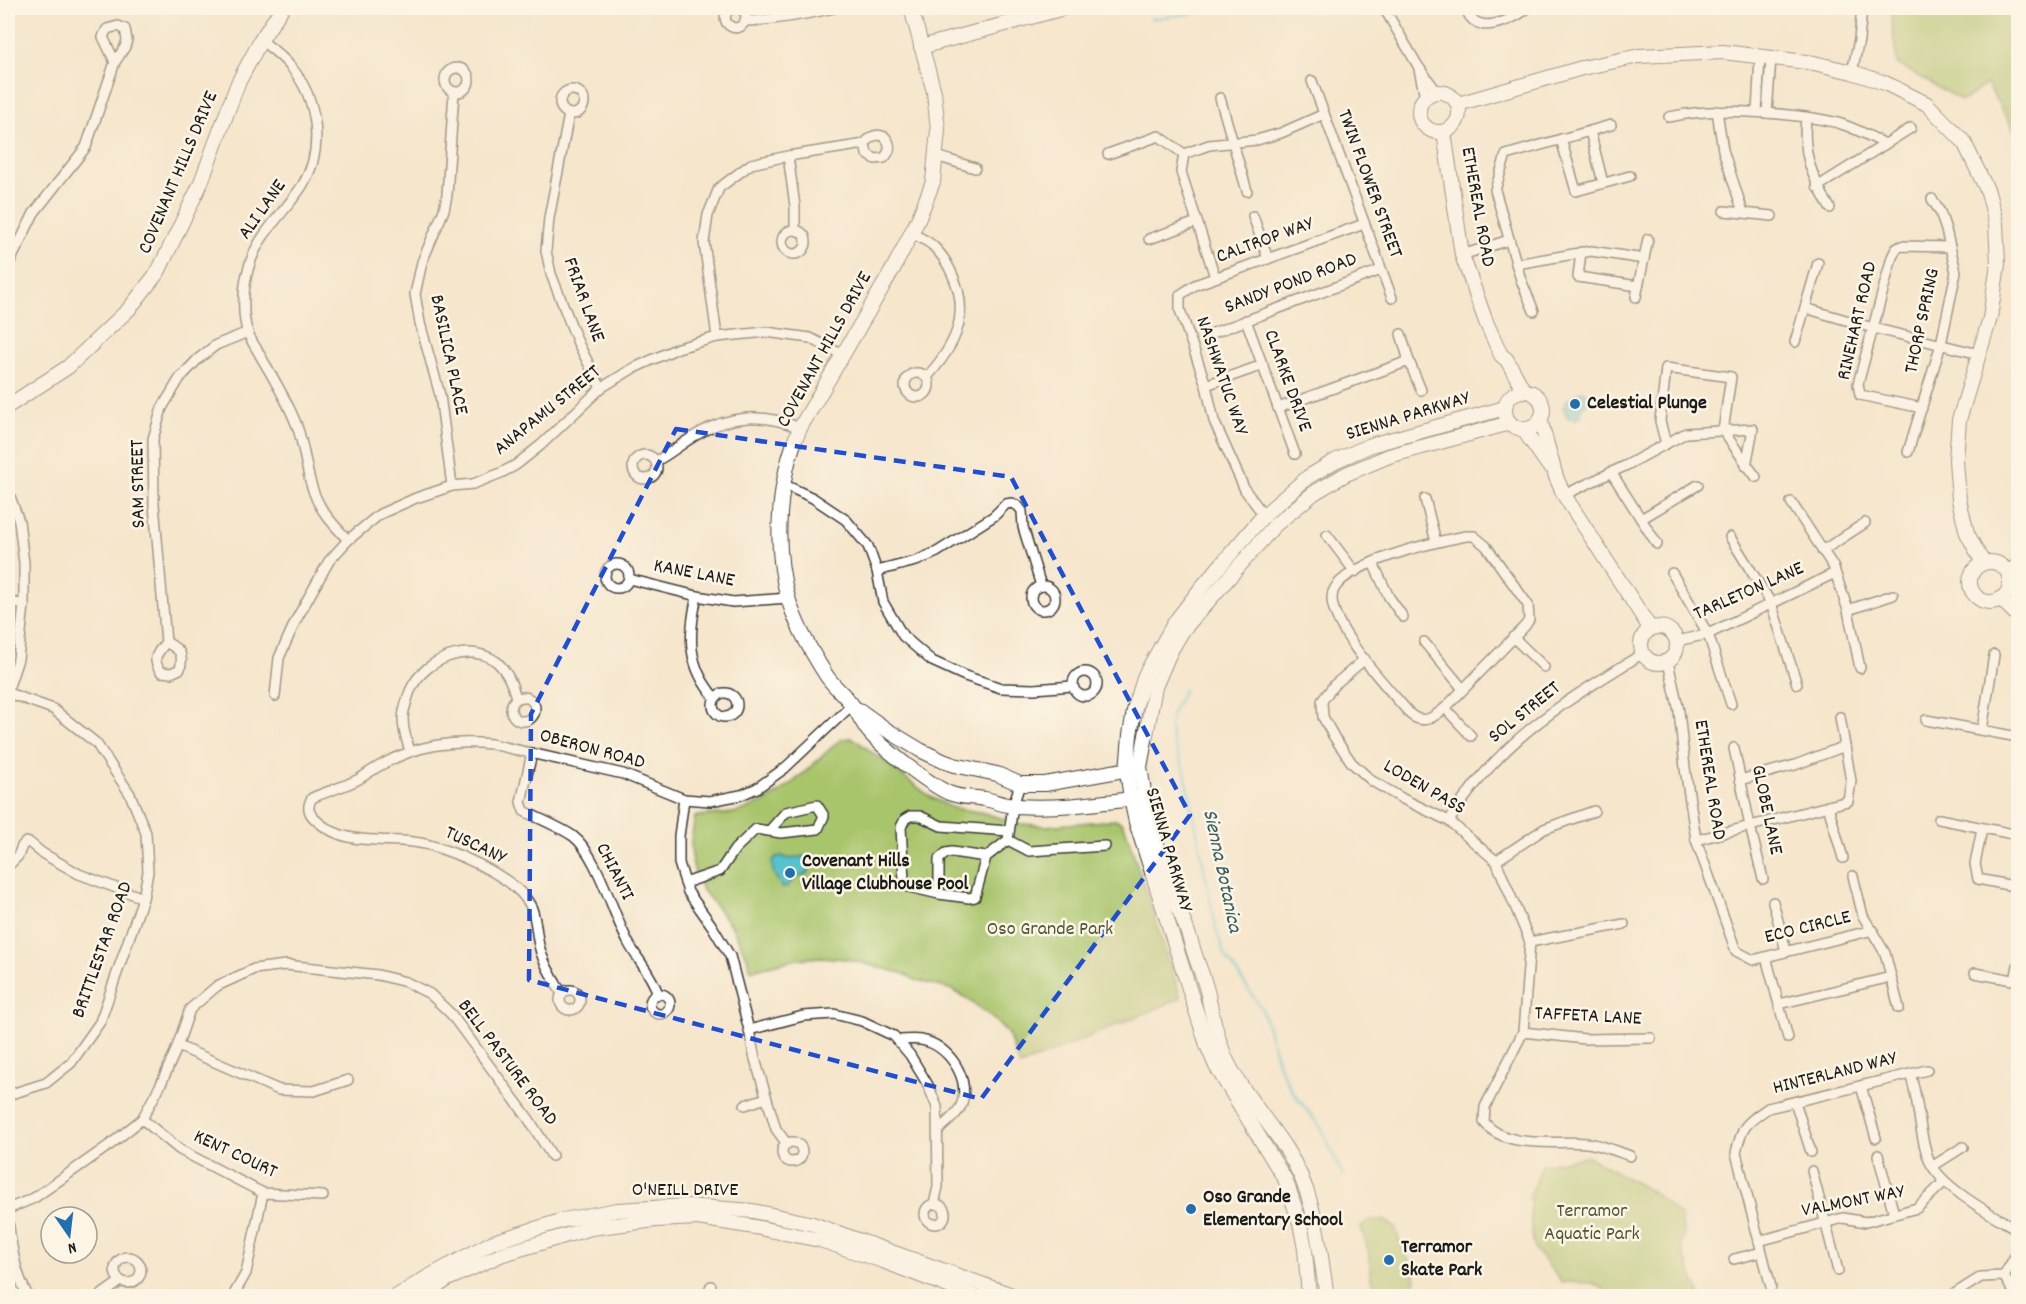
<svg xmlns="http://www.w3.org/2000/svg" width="2026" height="1304" font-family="Dekko,sans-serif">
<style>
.green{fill:#a9c56c;stroke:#627044;stroke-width:1.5}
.water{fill:#55c2cd;stroke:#386f74;stroke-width:1.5}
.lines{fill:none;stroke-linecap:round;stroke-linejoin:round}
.stream{stroke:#55c2cd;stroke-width:3}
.street-casing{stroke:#3d3a36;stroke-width:12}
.secondary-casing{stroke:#3d3a36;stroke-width:16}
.street{stroke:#fff;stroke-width:9}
.secondary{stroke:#fff;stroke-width:14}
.marked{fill:none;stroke:#1d4ed8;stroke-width:4.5;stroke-dasharray:12 8;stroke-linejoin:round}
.poi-dot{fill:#1f6fb2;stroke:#fcf5e5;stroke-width:2}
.labels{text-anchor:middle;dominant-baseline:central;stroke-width:5;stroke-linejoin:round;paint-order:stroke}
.street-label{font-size:20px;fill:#1c1c1c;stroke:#fcf5e5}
.poi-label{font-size:20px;font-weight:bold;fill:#1c1c1c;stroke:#fcf5e5;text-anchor:start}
.park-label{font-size:20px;fill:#4d5738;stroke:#fcf5e5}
.water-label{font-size:21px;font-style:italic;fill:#335e63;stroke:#fcf5e5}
</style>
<rect width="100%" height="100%" fill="#fcf5e5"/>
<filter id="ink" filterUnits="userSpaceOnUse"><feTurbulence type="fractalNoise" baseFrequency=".0167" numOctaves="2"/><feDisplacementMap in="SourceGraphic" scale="12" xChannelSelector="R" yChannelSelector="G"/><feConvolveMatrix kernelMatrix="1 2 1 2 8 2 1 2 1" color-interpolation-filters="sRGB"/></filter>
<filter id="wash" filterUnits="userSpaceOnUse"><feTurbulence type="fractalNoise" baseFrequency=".008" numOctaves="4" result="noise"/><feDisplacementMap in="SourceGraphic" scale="24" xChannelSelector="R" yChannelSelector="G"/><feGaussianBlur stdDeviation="1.35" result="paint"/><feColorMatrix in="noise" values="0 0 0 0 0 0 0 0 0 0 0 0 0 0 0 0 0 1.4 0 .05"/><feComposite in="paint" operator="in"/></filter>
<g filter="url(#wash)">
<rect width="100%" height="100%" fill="#f5e6cc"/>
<g class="green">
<path d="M 1890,8 L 2018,8 L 2018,137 L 1987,84 L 1962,101 L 1897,64 Z"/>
<path d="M 851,738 L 857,741 L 932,798 L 953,808 L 980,812 L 1021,824 L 1046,826 L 1115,820 L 1121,822 L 1125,828 L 1181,998 L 1020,1066 L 1008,1034 L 990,1016 L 963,996 L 950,989 L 915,980 L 905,974 L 847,959 L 820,957 L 797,959 L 751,970 L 747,957 L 732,927 L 702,889 L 695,873 L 692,860 L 691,841 L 695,817 C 709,813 723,816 737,812 C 780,802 809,767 841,739 Z"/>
<path d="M 1587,1156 L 1640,1185 L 1657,1195 L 1681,1217 L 1684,1236 L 1681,1244 L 1683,1254 L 1701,1296 L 1615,1296 L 1592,1283 L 1562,1282 L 1535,1250 L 1531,1231 L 1530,1196 L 1542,1165 Z"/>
<path d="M 1384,1220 L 1395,1227 L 1400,1243 L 1414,1271 L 1416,1280 L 1412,1289 L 1400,1296 L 1387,1296 L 1377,1291 L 1370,1276 L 1370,1257 L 1361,1227 C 1366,1219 1375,1221 1384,1220 Z"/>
</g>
<g class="water">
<path d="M 1582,391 L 1590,394 L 1590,401 L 1581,408 L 1581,416 L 1576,419 L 1568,418 L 1563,408 L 1567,400 Z"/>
<path d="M 782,856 C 791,861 795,858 804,856 L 811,862 L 809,871 L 805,875 L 795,877 L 788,886 L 782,888 L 773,872 L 772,862 L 776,857 Z"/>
</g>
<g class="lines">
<g class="stream">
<path d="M 1151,19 L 1207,11 L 1222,8"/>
<path d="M 1184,689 L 1172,713 L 1170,726 L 1173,742 L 1185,772 L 1216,928 L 1224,954 L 1262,1009 L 1280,1068 L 1292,1091 L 1321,1128 L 1343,1176"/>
</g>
</g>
</g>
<g filter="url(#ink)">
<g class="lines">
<g class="street-casing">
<g id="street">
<path d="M 731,8 C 712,24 746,40 746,14 L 740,8"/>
<path d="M 1384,8 L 1418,66 L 1437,92"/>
<path d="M 1466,8 C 1474,38 1511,21 1528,8"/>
<path d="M 746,21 C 776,20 804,15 834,8"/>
<path d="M 261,40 C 271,48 283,57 291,67 C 318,99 325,150 302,186 C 281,218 256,234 247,274 C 243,291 242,317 248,333 C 251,341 257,349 261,357 C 274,379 288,402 297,426 C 306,451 306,480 319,504 C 326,518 338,529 348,540"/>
<circle cx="457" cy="80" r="12"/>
<path d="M 1419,69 L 1425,97"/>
<path d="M 1852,72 L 1859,40 L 1862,8"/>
<path d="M 1312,81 L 1392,298"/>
<circle cx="572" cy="102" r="12"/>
<path d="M 1220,98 L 1247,191"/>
<path d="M 1717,111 L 1723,150 L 1743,212"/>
<path d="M 1757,112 L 1760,57"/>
<path d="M 1767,113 L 1771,58"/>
<path d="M 569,114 L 549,218 L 546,251 L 551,274 L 578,343 L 601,388"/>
<path d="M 1669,117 C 1706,109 1741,111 1779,114 C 1799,116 1819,118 1838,123 C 1855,128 1870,136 1885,144"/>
<path d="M 1806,117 C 1802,154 1812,177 1830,208"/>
<path d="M 1590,131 L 1603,183"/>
<path d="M 1561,139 L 1576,191 L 1630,176"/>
<path d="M 1108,154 L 1159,136 L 1184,154"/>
<path d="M 788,156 L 795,206 L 795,230"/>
<path d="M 936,156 L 975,168"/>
<path d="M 1817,187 L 1911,128"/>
<path d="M 1724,211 L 1772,216"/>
<path d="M 1253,216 L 1268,259"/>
<circle cx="794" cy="242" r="12"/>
<path d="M 912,233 C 918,237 926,240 932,245 C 941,253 948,264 953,276 C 971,316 954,347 927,377"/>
<path d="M 1149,239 L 1197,222"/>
<path d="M 1581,252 L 1578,277 L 1638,286"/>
<path d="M 1462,255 L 1509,240"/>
<path d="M 1516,264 L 1591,251 L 1644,259"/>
<path d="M 8,266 L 34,213 L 86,147 L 115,62 L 125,47 L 127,40 L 125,29 L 118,26 L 107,29 L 103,37 L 115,62"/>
<path d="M 1215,277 L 1181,172 L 1184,154 L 1209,145 L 1257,140 L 1281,133 L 1324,114"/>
<path d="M 1636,297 L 1648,239"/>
<path d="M 1805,308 L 1873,328 L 1979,354"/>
<path d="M 1534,311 L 1521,280 L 1495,190 L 1506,155 L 1611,125"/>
<path d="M 1246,320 L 1295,454"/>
<path d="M 1213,333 L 1381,270"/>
<path d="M 1401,334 L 1409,361 L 1421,390"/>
<path d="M 717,337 L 704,242 L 708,215 L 719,188 L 751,164 L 788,156 L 865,144 C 870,136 876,133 885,137 C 891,144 891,151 884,158 L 875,159 L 867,154 L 865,144"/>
<path d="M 1795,342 L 1818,263"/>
<circle cx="917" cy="385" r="12"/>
<path d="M 1206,385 L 1263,365"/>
<path d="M 1278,408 L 1409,361"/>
<path d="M 1922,408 L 1860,395 L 1858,384 L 1892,257 L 1896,249 L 1901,246 L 1950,247"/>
<path d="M 1666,444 L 1660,421 L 1666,368 L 1731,377 L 1723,431 L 1756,477"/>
<path d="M 1908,452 L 1941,344 L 1956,272 L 1946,230 L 1940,212 L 1932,199"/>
<circle cx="645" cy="467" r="12"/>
<path d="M 656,461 C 670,454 682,443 696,435 C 731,414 763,413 800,428"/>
<path d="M 1611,472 L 1657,544"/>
<path d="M 783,484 L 813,498 L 846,520 L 868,546 L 877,571 L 883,602 L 903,636 L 932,661 L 965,676 L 1001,688 L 1034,689 L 1073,686"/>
<path d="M 452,486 L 440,395 L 420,323 L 415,294 L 422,262 L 444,210 L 447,195 L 454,92"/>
<path d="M 8,491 L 19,521 L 24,563 L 24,605 L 18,659 L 8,689"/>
<path d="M 1564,495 L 1627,465 L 1686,433 L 1753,429 L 1746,466"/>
<path d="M 1425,499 L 1436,542"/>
<path d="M 1791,502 L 1833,566 L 1848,610 L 1860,668"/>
<path d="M 1266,518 L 1245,490 L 1214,421 L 1206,385 L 1180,310 L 1180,295 L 1195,285 L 1364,224"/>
<path d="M 1641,519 L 1698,485"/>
<path d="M 1327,535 L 1355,572"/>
<path d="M 1466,536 L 1474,536 L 1486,546 L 1528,605 L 1529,620 L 1525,626 L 1445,708 C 1434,717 1424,725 1411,715 C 1390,690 1331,629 1332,597 C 1333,564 1439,541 1466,536 Z"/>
<path d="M 1730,537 L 1771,603 L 1797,684"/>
<path d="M 1822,551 L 1865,523"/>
<path d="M 1373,563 L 1389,597 L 1403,617"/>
<circle cx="617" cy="576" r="12"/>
<path d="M 2006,569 L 2018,564"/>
<path d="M 877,571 L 916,561 L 937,552 L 994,516 L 1006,504 L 1012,503 L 1018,506 L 1022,511 L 1023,527 L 1041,586"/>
<path d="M 1672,573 L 1708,634 L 1731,704"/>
<path d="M 629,579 L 697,596 L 733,602 L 788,598"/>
<circle cx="1043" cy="598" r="12"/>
<path d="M 697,596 C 688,636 687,666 715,698"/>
<path d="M 8,601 L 24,605"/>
<path d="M 1848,610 L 1893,595"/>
<path d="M 1513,637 L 1544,667"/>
<path d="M 1677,641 L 1708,634 L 1835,573"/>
<path d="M 166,642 C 180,650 184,653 180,669 L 171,673 L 161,672 C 151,658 157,654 166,642 L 154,504 L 153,439 L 162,408 L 180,378 L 198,359 L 216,345 L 248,332"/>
<path d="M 1424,642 L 1463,689"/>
<path d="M 1365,659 L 1334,685 L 1322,701 L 1323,717 L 1334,737 L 1352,763 L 1372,781 L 1403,799 L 1449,821 L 1496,861 L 1530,942 L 1523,1032 L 1485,1107 L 1484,1122 C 1506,1150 1555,1140 1586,1143 C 1600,1144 1616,1151 1630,1156"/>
<path d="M 1668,662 L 1679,711 L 1685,768 L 1696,840 L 1736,951 L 1753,960 L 1873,930"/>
<circle cx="1085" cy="684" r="12"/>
<circle cx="725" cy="705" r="12"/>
<path d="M 8,693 L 53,709 L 96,743 L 130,794 L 146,833 L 148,872 L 143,898 L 100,1022 L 71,1063 L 46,1083 L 8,1095"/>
<path d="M 275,696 L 279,658 L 296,620 L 329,561 L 348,540 L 380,514 L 416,498 L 452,486 L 473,484 L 501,473 L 516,465 L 541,445 L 601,388 L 632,369 L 678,348 L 717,337 L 766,332 L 810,338 L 843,355"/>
<circle cx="523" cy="709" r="12"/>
<path d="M 1445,708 L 1471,736"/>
<path d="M 1926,720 L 2018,737"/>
<path d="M 1982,730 L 1994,655"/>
<path d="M 1734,748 L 1750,826 L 1763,879"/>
<path d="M 410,751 C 406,738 401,724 404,711 C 406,704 408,695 411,689 C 425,659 469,641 497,662 C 507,671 513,686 516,698"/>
<path d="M 532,753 L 521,802 L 524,811 C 539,819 558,826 573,836 C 597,854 613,914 628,942 C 638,961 651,973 658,994"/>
<path d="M 1740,780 L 1795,765 L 1845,746"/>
<path d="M 684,799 L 679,836 L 679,863 L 688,892 L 712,926 L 730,956 L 749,1030 L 755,1059 L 776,1129 L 787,1144"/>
<path d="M 1828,806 L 1843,858"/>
<path d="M 1939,819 L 2018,835"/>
<path d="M 1449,821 C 1500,739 1563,703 1642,654"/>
<path d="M 1982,829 L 1975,864 L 1978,879 L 2018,887"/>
<path d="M 1008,840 L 1029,851 L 1105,846"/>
<path d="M 1696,840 L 1848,801 L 1851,781 L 1840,717"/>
<path d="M 986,857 L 952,852 L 946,853 L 939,859 L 939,894 L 969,898 L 975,897 L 986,857 L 1008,840 L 1013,806 L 1020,784"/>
<path d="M 1496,861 L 1544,829 L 1594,811"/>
<path d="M 8,866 L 18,856 L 22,846 L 26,842 L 30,843 L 42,853 L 79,874 L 143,898"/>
<path d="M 1853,876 L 1863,916 L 1885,953 L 1899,1008"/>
<path d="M 685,883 L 720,871 L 735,849 L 756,829 L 781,833 L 818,829 L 824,816 L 817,805 L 786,812 L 769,831"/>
<path d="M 939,894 L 909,887 L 904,880 L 901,827 L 905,819 L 910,816 L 920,816 L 941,826 L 1009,831"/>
<path d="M 1773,902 L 1786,951"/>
<path d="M 1530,942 L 1624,924"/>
<path d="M 1766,957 L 1788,1038"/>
<path d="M 1975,973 L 2018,981"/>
<path d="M 2015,981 L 2018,965"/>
<circle cx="570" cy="1000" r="10"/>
<path d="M 562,994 C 554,980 544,965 540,949 C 536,936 537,922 532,909 C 520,880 468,858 439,848 C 431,845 422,843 413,842 C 379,838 345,846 317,821 C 309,814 306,808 312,798 C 327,791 344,787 359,779 C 367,774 375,768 383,764 C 418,745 452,740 491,744 L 623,774 L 684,799 L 710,801 L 741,795 L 757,788 L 785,768 L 852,705"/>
<circle cx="660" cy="1004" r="10"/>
<path d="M 1779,1004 L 1891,977"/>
<path d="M 749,1030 L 803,1016 L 834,1014 L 862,1021 L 894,1036 L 910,1055 L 928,1085 L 937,1107 L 938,1187 L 934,1204"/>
<path d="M 1523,1032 L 1585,1039 L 1651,1038"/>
<path d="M 898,1040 C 905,1040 914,1039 921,1040 C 947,1044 970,1076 962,1103 C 959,1114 945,1123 938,1131"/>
<path d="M 178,1046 L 279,1090 L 314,1091 L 348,1080"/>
<path d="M 1910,1074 C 1920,1102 1918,1132 1929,1160 C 1941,1188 1993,1215 2018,1230"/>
<path d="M 1861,1086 L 1876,1138"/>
<path d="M 1795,1102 L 1811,1152"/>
<path d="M 745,1105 L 766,1098"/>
<path d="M 142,1119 L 180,1150 L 263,1193 L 323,1196"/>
<circle cx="792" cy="1152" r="10"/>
<path d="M 1878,1155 L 1894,1214"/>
<path d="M 1933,1166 L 1963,1147"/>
<path d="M 1812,1171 L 1838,1271"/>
<circle cx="935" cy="1214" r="10"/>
<path d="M 8,1209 L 34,1198 L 111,1144 L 142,1119 L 161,1084 L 176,1050 L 190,1009 L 217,986 L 254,969 L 286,965 L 378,975 L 406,982 L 430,994 L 451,1014 L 528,1118 L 552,1156"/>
<path d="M 8,1221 C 12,1247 15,1273 28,1296"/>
<path d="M 1759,1241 L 1843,1218 L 1866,1222 L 1917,1208 L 1944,1182"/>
<circle cx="128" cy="1270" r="13"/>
<path d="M 1734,1259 L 1762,1252"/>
<path d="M 2004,1276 L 2018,1251"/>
<path d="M 2004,1276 L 2011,1288 L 2018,1293"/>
<path d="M 1771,1287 L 1736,1153 C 1742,1126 1745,1124 1768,1108 L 1927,1070"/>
<path d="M 100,1296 L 121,1281"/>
<path d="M 233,1296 L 246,1273 L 263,1193"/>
<path d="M 706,1296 L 711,1286"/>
<path d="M 1951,1296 L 1981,1277 L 2004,1276"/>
</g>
</g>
<g class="secondary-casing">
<g id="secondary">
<path d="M 911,8 L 934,92 L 938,130 L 933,182 L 918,220 L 893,269 L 800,428 C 778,478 773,545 788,598 C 795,622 812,653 826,675 C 833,686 845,695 853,706 C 859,714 863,725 870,733 C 884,749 930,785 949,793 C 960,798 974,797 985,799 C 995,801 1005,806 1016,806 C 1056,809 1098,803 1138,798"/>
<path d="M 921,47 L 1064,8"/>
<circle cx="1439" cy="112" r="20"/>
<path d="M 1458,104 L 1582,68 L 1639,56 L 1723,52 L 1814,63 L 1852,72 L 1885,83 L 1927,104 L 1964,142 L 1988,192 L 1996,223 L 1998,264 L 1990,318 L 1959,420 L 1956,460 L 1959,500 L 1967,533 L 1983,563"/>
<path d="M 1444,132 L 1462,255 L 1486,322 L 1501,355 L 1507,360 L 1524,391"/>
<circle cx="1524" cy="410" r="19"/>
<path d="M 8,406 L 68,367 L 129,309 L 158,272 L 200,185 L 238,83 L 261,40 L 282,8"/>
<path d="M 1540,419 L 1556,477 L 1564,495 L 1650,628"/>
<path d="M 1523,429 L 1548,465"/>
<circle cx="1990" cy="582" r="20"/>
<path d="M 2001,599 L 2018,616"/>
<circle cx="1659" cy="645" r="18"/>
<path d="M 859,710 L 887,730 L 920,750 L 943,761 L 954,765 L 997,774 L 1020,784 L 1045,784 L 1135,768"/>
<path d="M 397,1296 L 428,1277 L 493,1242 L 564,1220 L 617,1210 L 687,1206 L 753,1211 L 813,1224 L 1015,1296"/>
<path d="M 422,1296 L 448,1279 L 503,1254 L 591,1228 L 656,1220 L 698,1218 L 755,1227 L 820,1240 L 883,1261 L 974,1296"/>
<path d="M 1309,1296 L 1305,1249 L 1300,1223 L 1286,1181 L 1216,1066 L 1207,1045 L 1136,822 L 1131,799 L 1127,770 L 1130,735 L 1134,711 L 1145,675 L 1175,622 L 1202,587 L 1264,515 L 1308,477 L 1335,461 L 1371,445 L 1505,408"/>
<path d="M 1327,1296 C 1318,1243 1317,1196 1286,1149 C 1266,1118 1240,1090 1225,1057 C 1218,1039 1213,1020 1209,1000 C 1207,987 1202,974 1197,961 C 1191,943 1186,923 1177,906 L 1148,816 L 1140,767 L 1155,687 L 1170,652 L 1183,630 L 1275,525 L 1314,493 L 1346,474 L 1389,456 L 1510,423"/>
</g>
</g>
<use href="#street" class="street"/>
<use href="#secondary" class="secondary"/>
</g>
</g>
<path d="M0 0H2026V1304H0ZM 676,429 L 1011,477 L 1190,815 L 981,1099 L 529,980 L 531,714 Z" fill="#f5e6cc" fill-opacity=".55" fill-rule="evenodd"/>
<path class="marked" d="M 676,429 L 1011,477 L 1190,815 L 981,1099 L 529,980 L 531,714 Z"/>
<g class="poi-dot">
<circle cx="1575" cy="404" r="6"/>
<circle cx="790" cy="873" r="6"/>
<circle cx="1191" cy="1209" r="6"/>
<circle cx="1389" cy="1260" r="6"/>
</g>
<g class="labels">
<g class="street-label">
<text transform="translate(179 173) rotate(-67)">COVENANT HILLS DRIVE</text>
<text transform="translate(1369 184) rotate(70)">TWIN FLOWER STREET</text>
<text transform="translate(1477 207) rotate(80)">ETHEREAL ROAD</text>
<text transform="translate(263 210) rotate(-55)">ALI LANE</text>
<text transform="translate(1265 241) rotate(-20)">CALTROP WAY</text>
<text transform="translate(1291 284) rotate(-21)">SANDY POND ROAD</text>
<text transform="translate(583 300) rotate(70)">FRIAR LANE</text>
<text transform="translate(1858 321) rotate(-77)">RINEHART ROAD</text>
<text transform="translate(1923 321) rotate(-78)">THORP SPRING</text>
<text transform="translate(825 350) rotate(-61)">COVENANT HILLS DRIVE</text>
<text transform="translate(448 355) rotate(78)">BASILICA PLACE</text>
<text transform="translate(1221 376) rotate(71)">NASHWATUC WAY</text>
<text transform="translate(1287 381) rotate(70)">CLARKE DRIVE</text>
<text transform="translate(548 411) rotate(-39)">ANAPAMU STREET</text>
<text transform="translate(1408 417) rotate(-17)">SIENNA PARKWAY</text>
<text transform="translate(139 484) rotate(-91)">SAM STREET</text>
<text transform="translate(694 574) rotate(11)">KANE LANE</text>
<text transform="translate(1749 592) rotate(-24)">TARLETON LANE</text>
<text transform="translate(1525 713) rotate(-39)">SOL STREET</text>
<text transform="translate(592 750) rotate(15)">OBERON ROAD</text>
<text transform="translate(1709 780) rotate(81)">ETHEREAL ROAD</text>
<text transform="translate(1424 788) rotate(30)">LODEN PASS</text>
<text transform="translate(1766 810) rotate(78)">GLOBE LANE</text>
<text transform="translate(475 846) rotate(25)">TUSCANY</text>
<text transform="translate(1168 850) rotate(74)">SIENNA PARKWAY</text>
<text transform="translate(614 872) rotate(63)">CHIANTI</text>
<text transform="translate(1808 928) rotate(-14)">ECO CIRCLE</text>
<text transform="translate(103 950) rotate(-70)">BRITTLESTAR ROAD</text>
<text transform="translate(1588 1017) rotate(3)">TAFFETA LANE</text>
<text transform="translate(507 1063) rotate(53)">BELL PASTURE ROAD</text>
<text transform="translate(1835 1074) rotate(-14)">HINTERLAND WAY</text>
<text transform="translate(235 1155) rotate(25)">KENT COURT</text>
<text x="685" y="1191">O'NEILL DRIVE</text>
<text transform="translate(1853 1202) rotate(-11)">VALMONT WAY</text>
</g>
<g class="poi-label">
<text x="1587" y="404">Celestial Plunge</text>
<text x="802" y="862">Covenant Hills<tspan x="802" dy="23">Village Clubhouse Pool</tspan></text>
<text x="1203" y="1198">Oso Grande<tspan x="1203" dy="23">Elementary School</tspan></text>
<text x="1401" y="1248">Terramor<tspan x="1401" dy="23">Skate Park</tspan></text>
</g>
<g class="park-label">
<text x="1050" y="930">Oso Grande Park</text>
<text x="1592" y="1212">Terramor<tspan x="1592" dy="23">Aquatic Park</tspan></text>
</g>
<g class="water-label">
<text transform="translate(1221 871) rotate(78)">Sienna Botanica</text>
</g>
</g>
<rect width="2026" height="1304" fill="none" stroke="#fcf5e5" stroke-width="30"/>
<g transform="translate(69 1235) rotate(166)"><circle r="28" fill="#fcf5e5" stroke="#a29e95" stroke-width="1.5"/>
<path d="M0-4.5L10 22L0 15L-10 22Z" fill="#1f6fb2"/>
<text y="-9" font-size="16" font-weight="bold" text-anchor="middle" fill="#1c1c1c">N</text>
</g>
</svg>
